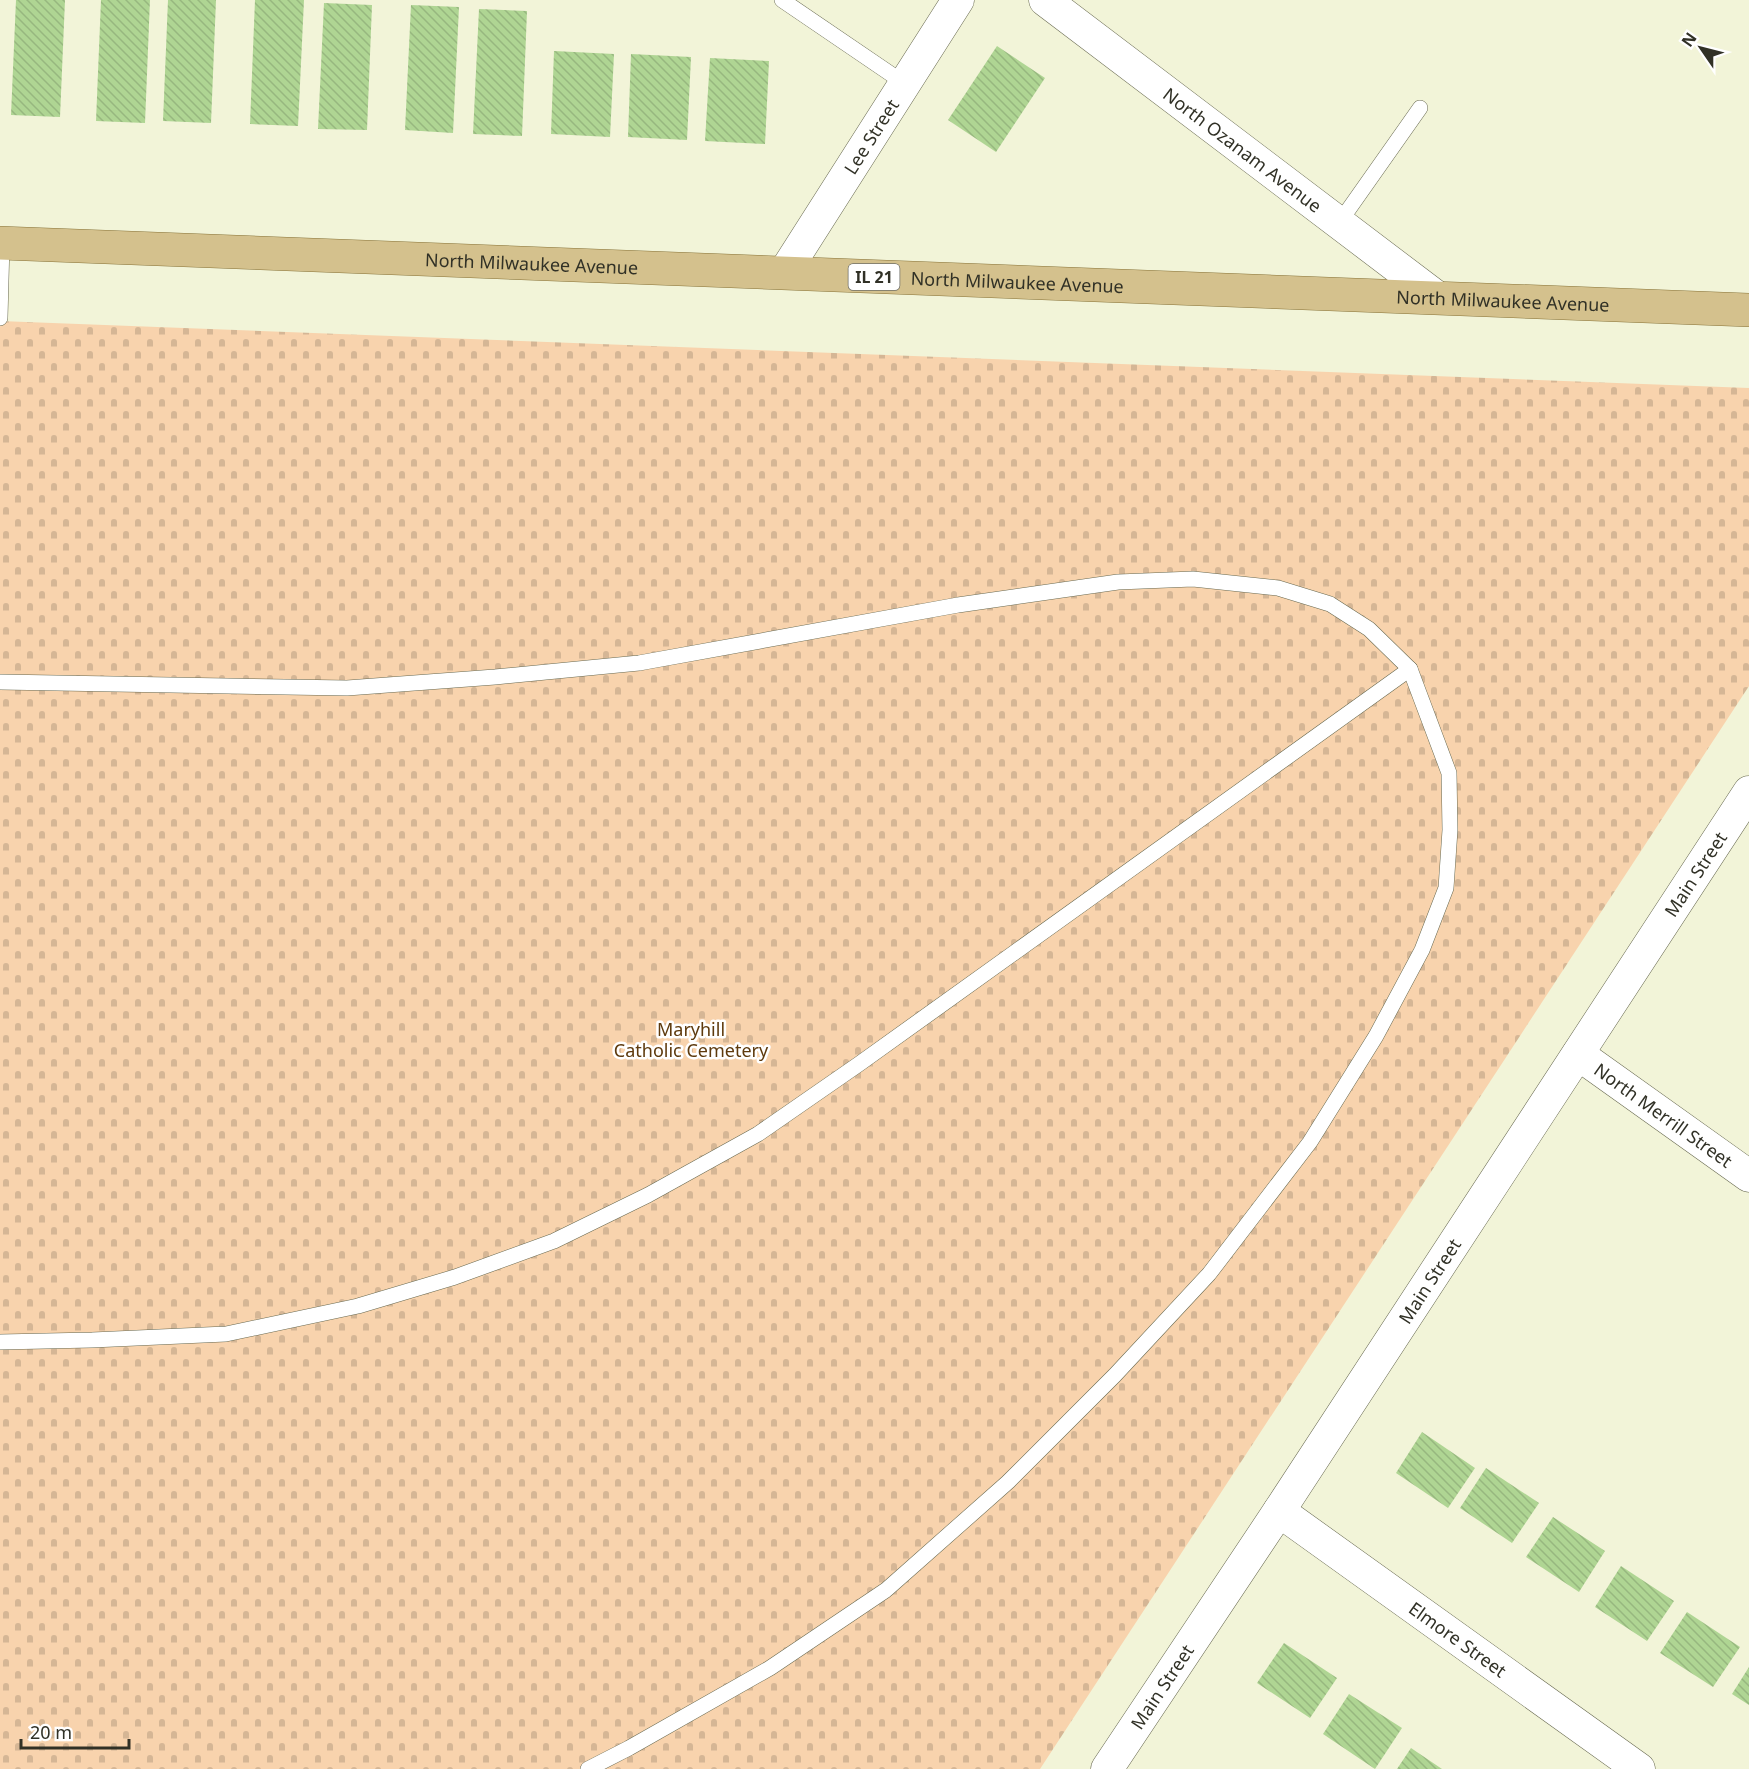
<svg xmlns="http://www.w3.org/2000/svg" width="1749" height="1769" font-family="'Noto Sans',sans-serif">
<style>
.cemetery{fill:url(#cemetery-stones)}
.building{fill:url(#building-back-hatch)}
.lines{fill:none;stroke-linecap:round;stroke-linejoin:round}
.service-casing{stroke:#686950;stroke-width:16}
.minor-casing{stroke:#686950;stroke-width:33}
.primary-casing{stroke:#887338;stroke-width:34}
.service{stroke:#fff;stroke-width:15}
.minor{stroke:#fff;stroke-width:32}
.primary{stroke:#d4c18d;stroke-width:33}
.labels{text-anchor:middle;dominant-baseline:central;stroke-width:5;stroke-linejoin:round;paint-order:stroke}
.shield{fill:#fff;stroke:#6f6f67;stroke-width:1.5}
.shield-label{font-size:16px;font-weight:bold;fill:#313126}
.street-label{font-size:18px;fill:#313126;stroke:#fff}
.park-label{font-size:18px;fill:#5e3a0d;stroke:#fff}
</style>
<defs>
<pattern id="cemetery-stones" width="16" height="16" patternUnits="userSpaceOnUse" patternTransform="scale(1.5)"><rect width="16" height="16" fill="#f8d3ad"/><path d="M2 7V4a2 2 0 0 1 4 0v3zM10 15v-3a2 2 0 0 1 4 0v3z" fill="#d5b695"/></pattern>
<pattern id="building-back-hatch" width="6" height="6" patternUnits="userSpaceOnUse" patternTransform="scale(1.5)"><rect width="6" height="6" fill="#afd593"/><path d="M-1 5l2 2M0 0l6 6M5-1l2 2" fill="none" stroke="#97b77f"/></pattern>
</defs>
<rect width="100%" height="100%" fill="#f2f4d8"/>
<path class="cemetery" d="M 0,321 L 1749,388 L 1749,686 L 1040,1769 L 0,1769 Z"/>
<g class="building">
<path d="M 16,0 L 65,0 L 60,117 L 11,115 Z"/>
<path d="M 101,0 L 150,0 L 145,123 L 96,121 Z"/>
<path d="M 168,0 L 216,0 L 211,123 L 163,121 Z"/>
<path d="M 255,0 L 304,0 L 298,126 L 250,124 Z"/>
<path d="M 324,3 L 372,5 L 367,130 L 318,129 Z"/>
<path d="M 411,5 L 459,7 L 453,133 L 405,130 Z"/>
<path d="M 479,9 L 527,11 L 522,136 L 473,134 Z"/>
<path d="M 997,46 L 1045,78 L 996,152 L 948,120 Z"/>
<path d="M 554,51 L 614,54 L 610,137 L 551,134 Z"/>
<path d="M 631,54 L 691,57 L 687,140 L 628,137 Z"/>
<path d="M 710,58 L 769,61 L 765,144 L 705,141 Z"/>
<path d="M 1422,1432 L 1475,1468 L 1448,1508 L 1396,1473 Z"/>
<path d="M 1486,1468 L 1539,1503 L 1512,1543 L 1460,1508 Z"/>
<path d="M 1553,1517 L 1605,1551 L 1579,1592 L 1526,1557 Z"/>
<path d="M 1621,1566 L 1674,1601 L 1647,1641 L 1595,1607 Z"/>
<path d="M 1687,1612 L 1740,1647 L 1713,1687 L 1660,1653 Z"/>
<path d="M 1284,1643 L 1337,1678 L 1310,1718 L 1257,1683 Z"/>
<path d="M 1749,1667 L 1749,1705 L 1732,1694 Z"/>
<path d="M 1349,1694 L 1402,1728 L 1375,1769 L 1323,1734 Z"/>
<path d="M 1411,1748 L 1442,1769 L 1397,1769 Z"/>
</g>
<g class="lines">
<g class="service-casing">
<g id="service">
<path d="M 782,0 L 904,83"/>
<path d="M 1339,223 L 1420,108"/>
<path d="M 0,318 L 2,243"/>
<path d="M 0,682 L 347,688 L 495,677 L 639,663 L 958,605 L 1118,582 L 1193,579 L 1278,588 L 1330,604 L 1369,629 L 1410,669 L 1449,773 L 1450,830 L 1446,888 L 1422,950 L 1376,1036 L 1310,1142 L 1209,1274 L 1115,1375 L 1008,1482 L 886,1590 L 770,1668 L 629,1748 L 588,1769"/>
<path d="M 0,1342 L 92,1340 L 226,1334 L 358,1306 L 455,1277 L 554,1241 L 648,1195 L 758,1134 L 859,1064 L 1410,669"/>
</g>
</g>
<g class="minor-casing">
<g id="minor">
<path id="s1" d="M 1045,0 L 1438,298"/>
<path id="s2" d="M 784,273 L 958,0"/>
<path id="s3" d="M 1578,1054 L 1749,1176"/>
<path id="s4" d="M 1279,1511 L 1639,1769"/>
<path id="s5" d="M 1107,1769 L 1279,1511 L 1749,792"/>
</g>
</g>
<g class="primary-casing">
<g id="primary">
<path id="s6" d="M 0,243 L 1749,310"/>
</g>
</g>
<use href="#service" class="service"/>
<use href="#minor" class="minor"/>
<use href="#primary" class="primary"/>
</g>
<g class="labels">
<rect class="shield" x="848.5" y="264" width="51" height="26" rx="4.5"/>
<g class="shield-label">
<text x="874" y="277">IL 21</text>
</g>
<g class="street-label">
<text stroke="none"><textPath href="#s2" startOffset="162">Lee Street</textPath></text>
<text stroke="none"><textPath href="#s1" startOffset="248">North Ozanam Avenue</textPath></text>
<text stroke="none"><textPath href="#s6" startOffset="532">North Milwaukee Avenue</textPath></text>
<text stroke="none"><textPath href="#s6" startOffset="1018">North Milwaukee Avenue</textPath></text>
<text stroke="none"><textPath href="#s6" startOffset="1504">North Milwaukee Avenue</textPath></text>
<text stroke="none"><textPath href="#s5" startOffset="1071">Main Street</textPath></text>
<text stroke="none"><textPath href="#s3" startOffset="105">North Merrill Street</textPath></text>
<text stroke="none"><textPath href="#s5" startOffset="585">Main Street</textPath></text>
<text stroke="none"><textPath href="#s4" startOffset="220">Elmore Street</textPath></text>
<text stroke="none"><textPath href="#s5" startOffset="99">Main Street</textPath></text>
</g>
<g class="park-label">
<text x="691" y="1029">Maryhill<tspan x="691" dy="21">Catholic Cemetery</tspan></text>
</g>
</g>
<g transform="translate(1701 48) rotate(305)" stroke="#ffffff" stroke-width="4.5" paint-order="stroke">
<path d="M0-4.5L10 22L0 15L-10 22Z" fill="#313126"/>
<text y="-9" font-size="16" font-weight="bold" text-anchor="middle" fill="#313126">N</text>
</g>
<path d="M21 1739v9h108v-9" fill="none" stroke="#313126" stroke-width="3"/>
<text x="30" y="1739" font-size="18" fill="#313126" stroke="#ffffff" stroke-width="4.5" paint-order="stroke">20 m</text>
</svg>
